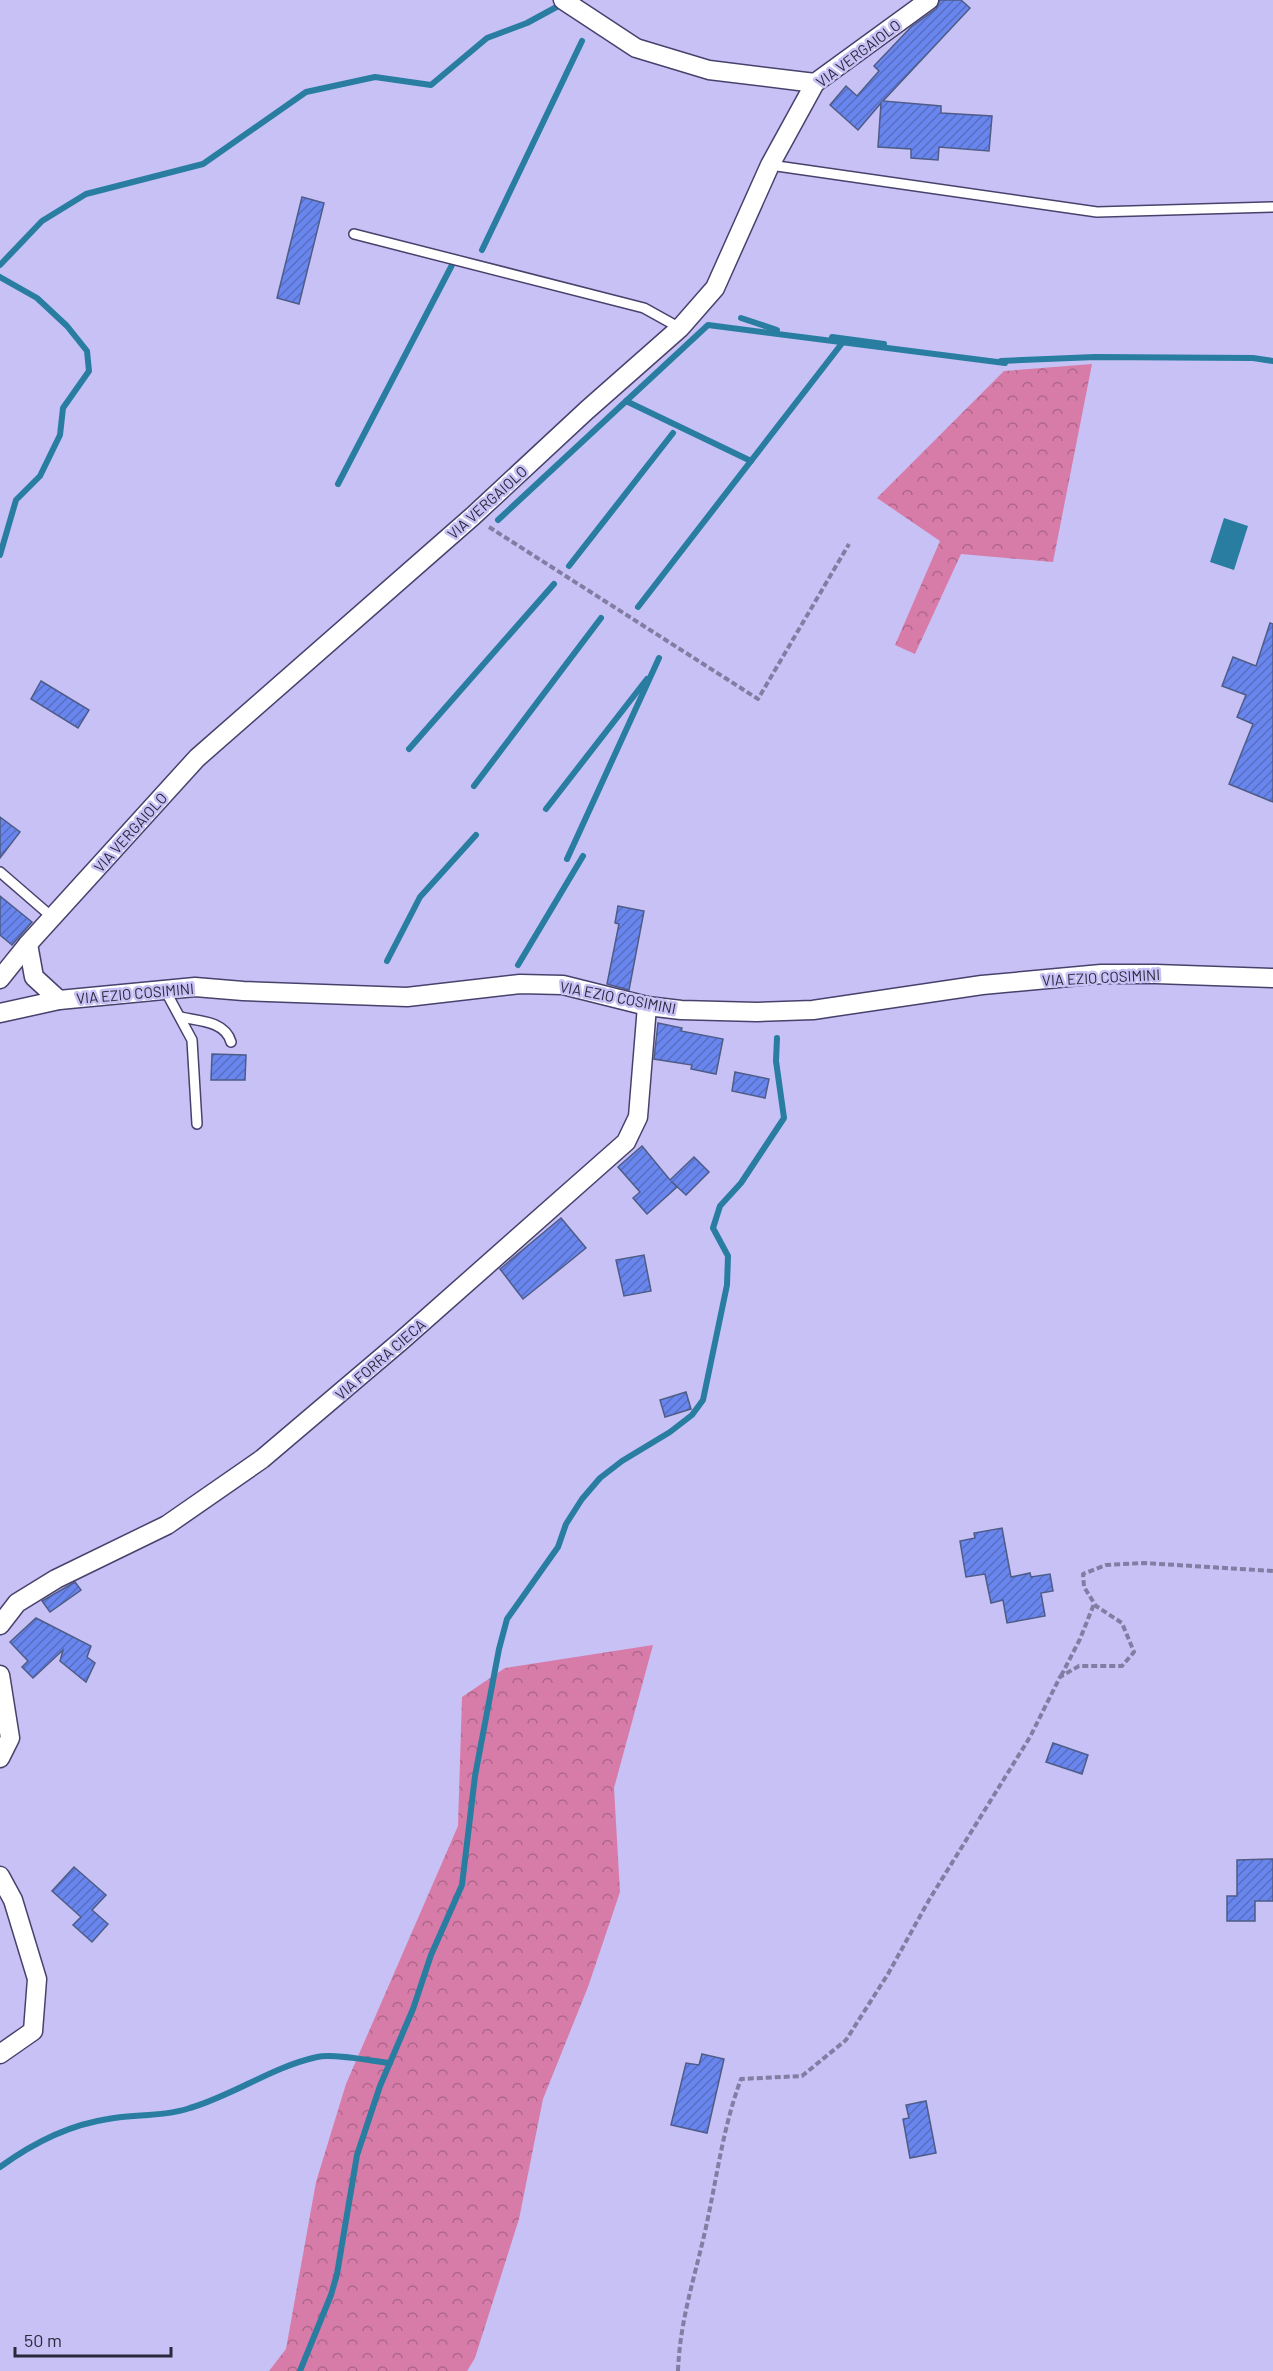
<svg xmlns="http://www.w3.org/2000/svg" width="1273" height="2371" font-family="Barlow,sans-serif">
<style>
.forest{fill:url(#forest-crowns)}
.water{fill:#287da0}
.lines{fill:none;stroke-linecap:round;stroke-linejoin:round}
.stream{stroke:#287da0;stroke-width:6}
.building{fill:url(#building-hatch);stroke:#4e5c87;stroke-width:1.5}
.lane-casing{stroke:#48416c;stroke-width:12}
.street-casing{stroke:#48416c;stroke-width:21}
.path{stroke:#827da3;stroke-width:4;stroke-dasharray:6 3;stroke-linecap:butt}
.lane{stroke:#fff;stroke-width:9}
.street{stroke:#fff;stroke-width:18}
.labels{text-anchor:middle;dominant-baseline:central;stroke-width:5;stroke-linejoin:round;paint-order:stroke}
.street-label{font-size:15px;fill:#2a283c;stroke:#c7c1f5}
</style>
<defs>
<pattern id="forest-crowns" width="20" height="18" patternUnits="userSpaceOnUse" patternTransform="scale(1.5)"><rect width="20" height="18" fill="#d77ca9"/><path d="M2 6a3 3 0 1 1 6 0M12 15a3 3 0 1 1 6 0" fill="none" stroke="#af668b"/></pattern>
<pattern id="building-hatch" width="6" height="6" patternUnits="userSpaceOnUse" patternTransform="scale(1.5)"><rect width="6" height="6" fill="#6986ee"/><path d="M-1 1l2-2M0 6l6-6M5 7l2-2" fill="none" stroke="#576ec2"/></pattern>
</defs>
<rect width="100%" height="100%" fill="#c7c1f5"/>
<g class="forest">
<path d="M 1092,364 L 1053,562 L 961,554 L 915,654 L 895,645 L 940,541 L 877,498 L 1004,371 Z"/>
<path d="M 653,1645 L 614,1788 L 620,1892 L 588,1987 L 543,2099 L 519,2219 L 475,2358 L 467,2371 L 269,2371 L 286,2349 L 316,2182 L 346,2084 L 458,1826 L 462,1697 L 505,1668 Z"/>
</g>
<path class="water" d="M 1224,518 L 1248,526 L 1234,570 L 1210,562 Z"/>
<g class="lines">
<g class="stream">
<path d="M 482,250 L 582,41"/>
<path d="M 0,265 L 42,221 L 86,194 L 203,164 L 306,92 L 375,77 L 431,85 L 487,38 L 527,23 L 562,4"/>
<path d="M 0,277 L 37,298 L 67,326 L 87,351 L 89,371 L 63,408 L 60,435 L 40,476 L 16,500 L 0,555"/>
<path d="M 741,318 L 777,330"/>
<path d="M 832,337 L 884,344"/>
<path d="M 1001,361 L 1095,357 L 1253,358 L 1273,361"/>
<path d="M 626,401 L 751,461"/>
<path d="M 338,484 L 452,265"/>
<path d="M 498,520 L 708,325 L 1005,363"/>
<path d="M 569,566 L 673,433"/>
<path d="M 638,607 L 843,342"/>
<path d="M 409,749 L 554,584"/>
<path d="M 474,786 L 601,618"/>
<path d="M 546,809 L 647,679"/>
<path d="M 567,859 L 659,658"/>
<path d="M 387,961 L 420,897 L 476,835"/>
<path d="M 518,965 L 583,856"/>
<path d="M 0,2167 C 33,2143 68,2125 108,2119 C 135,2114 163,2117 190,2108 C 234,2095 272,2067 317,2057 C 333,2053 372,2061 390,2063"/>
<path d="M 300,2371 L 331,2295 L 337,2274 L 357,2155 L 380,2086 L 413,2009 L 431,1955 L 462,1885 L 475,1776 L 499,1649 L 507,1619 L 558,1547 L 566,1524 L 582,1499 L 600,1478 L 622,1461 L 670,1432 L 692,1415 L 703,1400 L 727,1285 L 728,1256 L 713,1228 L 720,1206 L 741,1183 L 784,1118 L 776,1061 L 777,1038"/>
</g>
</g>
<g class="building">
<path d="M 940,0 L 961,0 L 970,8 L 883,101 L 941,106 L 941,113 L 992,116 L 989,151 L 939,147 L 938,160 L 911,158 L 911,149 L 878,147 L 881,103 L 858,130 L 830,105 L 846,86 L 857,96 L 879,71 L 874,66 L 911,27 L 936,9 Z"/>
<path d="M 302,197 L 324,203 L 299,304 L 277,298 Z"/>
<path d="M 1270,623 L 1273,624 L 1273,802 L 1229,784 L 1253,724 L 1237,717 L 1246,695 L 1222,686 L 1233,657 L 1256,666 Z"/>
<path d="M 41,681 L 89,710 L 78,728 L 31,699 Z"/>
<path d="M 0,817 L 20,832 L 0,858 Z"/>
<path d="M 0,896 L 32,922 L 12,945 L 0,935 Z"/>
<path d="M 618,906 L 644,911 L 629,990 L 607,984 L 619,924 L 615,923 Z"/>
<path d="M 658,1023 L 682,1028 L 681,1031 L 723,1039 L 716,1074 L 691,1069 L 692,1065 L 654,1059 Z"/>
<path d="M 212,1054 L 246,1055 L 245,1080 L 211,1080 Z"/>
<path d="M 735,1072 L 769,1079 L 765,1098 L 732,1091 Z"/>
<path d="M 642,1146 L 670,1180 L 694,1157 L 709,1172 L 686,1195 L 671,1181 L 677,1187 L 647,1214 L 633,1198 L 640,1192 L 618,1167 Z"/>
<path d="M 561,1218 L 586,1248 L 523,1299 L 500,1269 Z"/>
<path d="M 644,1255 L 651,1291 L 624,1296 L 616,1260 Z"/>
<path d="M 686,1392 L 691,1409 L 665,1417 L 660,1400 Z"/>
<path d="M 1002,1528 L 1011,1577 L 1030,1573 L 1031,1577 L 1050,1574 L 1053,1591 L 1041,1593 L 1045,1616 L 1007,1623 L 1003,1600 L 991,1603 L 985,1574 L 966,1577 L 960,1541 L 975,1538 L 974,1533 Z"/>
<path d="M 75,1582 L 81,1590 L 50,1612 L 42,1601 Z"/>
<path d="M 36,1618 L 91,1646 L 87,1657 L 95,1663 L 86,1682 L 60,1661 L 63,1650 L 33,1678 L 22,1667 L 28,1661 L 10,1642 Z"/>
<path d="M 1053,1743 L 1088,1755 L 1082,1774 L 1046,1762 Z"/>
<path d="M 1273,1859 L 1273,1901 L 1255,1901 L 1255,1921 L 1227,1921 L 1227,1896 L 1237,1896 L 1237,1860 Z"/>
<path d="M 74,1867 L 106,1895 L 92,1910 L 108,1924 L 92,1942 L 73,1925 L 81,1917 L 52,1891 Z"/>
<path d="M 702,2054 L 724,2059 L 707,2133 L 671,2125 L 686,2063 L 699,2065 Z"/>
<path d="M 926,2101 L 936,2153 L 910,2158 L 903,2119 L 909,2118 L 906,2105 Z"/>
</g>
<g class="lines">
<g class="lane-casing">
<g id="lane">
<path d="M 770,165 L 1097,212 L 1273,207"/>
<path d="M 354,234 L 644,308 L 680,328"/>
<path d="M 0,872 L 52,917"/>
<path d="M 165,990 L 192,1040 L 197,1124"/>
<path d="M 180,1017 C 199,1021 225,1021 231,1042"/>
</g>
</g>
<g class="street-casing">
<g id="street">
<path d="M 563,0 L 636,48 L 709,70 L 815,83"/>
<path d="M 28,944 L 34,977 L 59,1000"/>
<path d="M 0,979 L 28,944 L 197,758 L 473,516 L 587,410 L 680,328 L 715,288 L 770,165 L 815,83 L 929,0"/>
<path d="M 0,1013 L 59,1000 L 195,987 L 243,991 L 407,997 L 520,984 L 563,985 L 647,1006 L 681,1010 L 757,1012 L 813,1010 L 982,985 L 1101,974 L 1156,974 L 1273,978"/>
<path d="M 0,1625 L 17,1603 L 56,1579 L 167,1525 L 262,1459 L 401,1341 L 626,1142 L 638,1117 L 647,1006"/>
<path d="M 0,1675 L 10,1738 L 0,1758"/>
<path d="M 0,1876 L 13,1900 L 37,1979 L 33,2031 L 0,2054"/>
</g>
</g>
<g class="path">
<path d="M 489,527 L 758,699 L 849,544"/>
<path d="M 1061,1676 L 1080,1639 L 1094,1604"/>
<path d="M 678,2371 C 680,2319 695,2277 706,2227 C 717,2177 723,2127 741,2079 L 802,2076 L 846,2040 L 888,1974 L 929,1900 L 1030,1737 L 1060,1677 L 1079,1666 L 1122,1666 L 1134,1652 L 1122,1623 L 1096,1606 L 1084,1587 L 1083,1574 L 1106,1565 L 1144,1563 L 1273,1571"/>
</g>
<use href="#lane" class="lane"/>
<use href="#street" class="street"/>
</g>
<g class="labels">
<g class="street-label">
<text transform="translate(858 53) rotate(-37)">VIA VERGAIOLO</text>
<text transform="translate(487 502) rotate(-42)">VIA VERGAIOLO</text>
<text transform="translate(130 832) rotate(-48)">VIA VERGAIOLO</text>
<text transform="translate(1101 977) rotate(-3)">VIA EZIO COSIMINI</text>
<text transform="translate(135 993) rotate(-5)">VIA EZIO COSIMINI</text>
<text transform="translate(618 997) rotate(11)">VIA EZIO COSIMINI</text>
<text transform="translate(380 1359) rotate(-41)">VIA FORRA CIECA</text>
</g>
</g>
<path d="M15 2347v9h156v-9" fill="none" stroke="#2a283c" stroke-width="3"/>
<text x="24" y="2347" font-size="18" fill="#2a283c" stroke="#c7c1f5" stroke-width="4.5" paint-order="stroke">50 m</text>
</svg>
